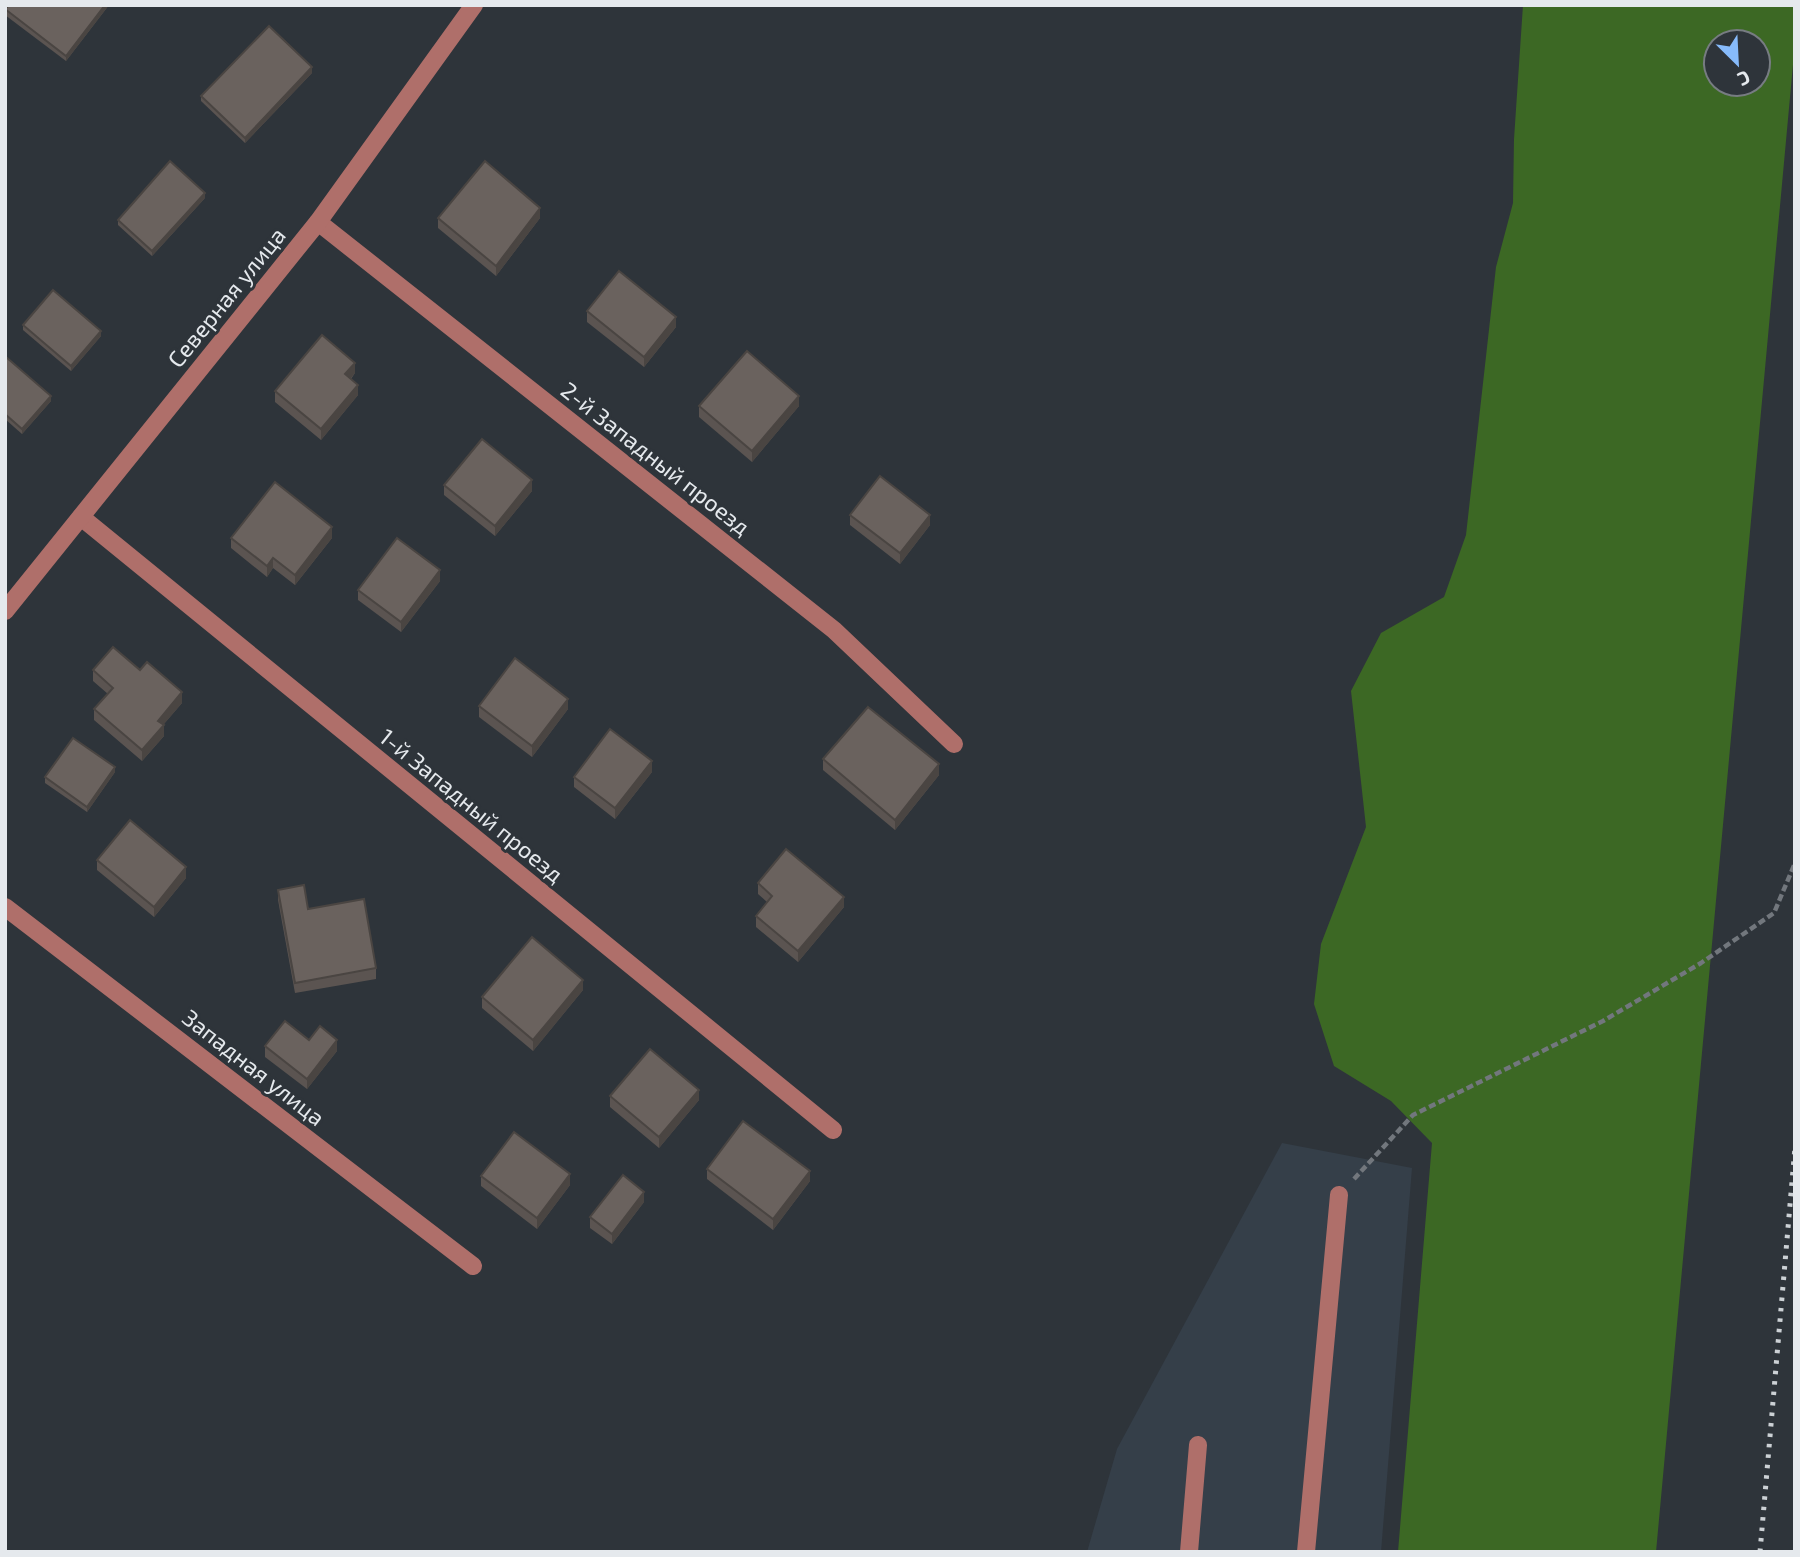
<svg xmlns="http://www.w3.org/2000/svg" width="1800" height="1557" font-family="'Exo 2',sans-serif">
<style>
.built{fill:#353f49}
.green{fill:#3c6824;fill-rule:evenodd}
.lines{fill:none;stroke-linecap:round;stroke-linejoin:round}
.path{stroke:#72777d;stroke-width:4.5;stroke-dasharray:7 3.5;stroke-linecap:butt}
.minor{stroke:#af6f6a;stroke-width:18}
.rail{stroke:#ccd1d5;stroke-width:5;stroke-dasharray:3.5 7;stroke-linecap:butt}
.wall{fill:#5b5451}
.shaded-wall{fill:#4a4542}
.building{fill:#6a625e;stroke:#4a4542;stroke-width:2}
.labels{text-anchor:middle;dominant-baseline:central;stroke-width:6;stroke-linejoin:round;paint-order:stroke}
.street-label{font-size:23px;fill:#e5e9ed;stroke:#2e343a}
</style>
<rect width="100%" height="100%" fill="#2e343a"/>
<path class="built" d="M 1282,1143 L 1412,1168 L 1381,1552 L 1087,1552 L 1117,1449 Z"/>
<path class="green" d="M 1523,5 L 1795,5 L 1795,43 L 1656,1552 L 1398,1552 L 1432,1143 L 1391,1101 L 1334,1066 L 1314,1004 L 1321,944 L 1366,827 L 1351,691 L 1381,633 L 1444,597 L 1466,535 L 1496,267 L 1513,203 L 1514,139 ZM 1716,42 L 1758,42 L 1758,84 L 1716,84 Z"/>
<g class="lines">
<path class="path" d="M 1354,1179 L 1413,1115 L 1603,1021 L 1701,963 L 1774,913 L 1795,863"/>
<g class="minor">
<path d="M 318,222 L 834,630 L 954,744"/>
<path d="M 81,517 L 833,1130"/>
<path d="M 5,611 L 318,222 L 474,5"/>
<path d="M 5,907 L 473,1266"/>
<path d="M 1189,1552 L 1198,1445"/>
<path d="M 1306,1552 L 1339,1195"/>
</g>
<path class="rail" d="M 1760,1552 L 1795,1147"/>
</g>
<g class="wall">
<path d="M 9,5 L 109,5 L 66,61 L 5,15 L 5,9 Z"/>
<path d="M 312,73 L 245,143 L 201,101 L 201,96 Z"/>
<path d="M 205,198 L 152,256 L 118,225 L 118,220 Z"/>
<path d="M 438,218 L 540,218 L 496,276 L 438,228 Z"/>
<path d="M 587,311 L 676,327 L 644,367 L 587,322 Z"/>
<path d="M 23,325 L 101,336 L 71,371 L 23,330 Z"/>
<path d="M 5,359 L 51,401 L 22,434 L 5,419 Z"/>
<path d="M 355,373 L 351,379 L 358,395 L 321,440 L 275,402 L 275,391 Z"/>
<path d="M 699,406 L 799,406 L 752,462 L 699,417 Z"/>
<path d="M 444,485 L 532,491 L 495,536 L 444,495 Z"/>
<path d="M 850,515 L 930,525 L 900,564 L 850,525 Z"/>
<path d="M 231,538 L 332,538 L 295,585 L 273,568 L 267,577 L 231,548 Z"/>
<path d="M 440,581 L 401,632 L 358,600 L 358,590 Z"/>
<path d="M 93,670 L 140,670 L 182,703 L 163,725 L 164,736 L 142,761 L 94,720 L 94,709 L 108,694 L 93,681 Z"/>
<path d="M 479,706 L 568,709 L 532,757 L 479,717 Z"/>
<path d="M 823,759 L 939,775 L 895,830 L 823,770 Z"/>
<path d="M 115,772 L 87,812 L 45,783 L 45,777 Z"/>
<path d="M 652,772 L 615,819 L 574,787 L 574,777 Z"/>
<path d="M 97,860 L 186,878 L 154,917 L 97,870 Z"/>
<path d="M 758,883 L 844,907 L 798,962 L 756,927 L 756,916 L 767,902 L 758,894 Z"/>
<path d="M 278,890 L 308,909 L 376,968 L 376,979 L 295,993 L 278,900 Z"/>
<path d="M 583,990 L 533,1051 L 482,1008 L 482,997 Z"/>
<path d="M 309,1040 L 337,1051 L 307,1089 L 265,1057 L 265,1046 Z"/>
<path d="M 610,1096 L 699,1100 L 659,1148 L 610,1107 Z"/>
<path d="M 707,1169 L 810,1181 L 773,1230 L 707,1179 Z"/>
<path d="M 481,1176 L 570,1185 L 537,1229 L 481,1186 Z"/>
<path d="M 644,1202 L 612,1244 L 590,1228 L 590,1217 Z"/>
</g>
<g class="shaded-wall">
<path d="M 105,5 L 109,5 L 66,61 L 66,56 Z"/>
<path d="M 312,67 L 312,73 L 245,143 L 245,138 Z"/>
<path d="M 205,193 L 205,198 L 152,256 L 152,251 Z"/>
<path d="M 540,208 L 540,218 L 496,276 L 496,266 Z"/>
<path d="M 676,317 L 676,327 L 644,367 L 644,357 Z"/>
<path d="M 101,331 L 101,336 L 71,371 L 71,366 Z"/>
<path d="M 355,363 L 355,373 L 345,385 L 345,374 Z"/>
<path d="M 358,385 L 358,395 L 321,440 L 321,429 Z"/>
<path d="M 51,396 L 51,401 L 22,434 L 22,429 Z"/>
<path d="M 799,396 L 799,406 L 752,462 L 752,451 Z"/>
<path d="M 532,480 L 532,491 L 495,536 L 495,526 Z"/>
<path d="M 930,515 L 930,525 L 900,564 L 900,553 Z"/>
<path d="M 332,527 L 332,538 L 295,585 L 295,575 Z"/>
<path d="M 273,558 L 273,568 L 267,577 L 267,566 Z"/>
<path d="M 440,570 L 440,581 L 401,632 L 401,622 Z"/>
<path d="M 182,692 L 182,703 L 158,731 L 158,721 Z"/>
<path d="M 568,699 L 568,709 L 532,757 L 532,746 Z"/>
<path d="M 164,725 L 164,736 L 142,761 L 142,750 Z"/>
<path d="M 652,761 L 652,772 L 615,819 L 615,808 Z"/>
<path d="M 939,764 L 939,775 L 895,830 L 895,820 Z"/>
<path d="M 115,767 L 115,772 L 87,812 L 87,807 Z"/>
<path d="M 186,867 L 186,878 L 154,917 L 154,907 Z"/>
<path d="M 844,897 L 844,907 L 798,962 L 798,951 Z"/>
<path d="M 583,980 L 583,990 L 533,1051 L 533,1040 Z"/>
<path d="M 337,1040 L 337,1051 L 307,1089 L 307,1079 Z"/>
<path d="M 699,1090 L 699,1100 L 659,1148 L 659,1137 Z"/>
<path d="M 810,1171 L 810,1181 L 773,1230 L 773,1219 Z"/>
<path d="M 570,1174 L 570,1185 L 537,1229 L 537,1218 Z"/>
<path d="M 644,1192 L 644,1202 L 612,1244 L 612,1234 Z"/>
</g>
<g class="building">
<path d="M 9,5 L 105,5 L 66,56 L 5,9 Z"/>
<path d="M 269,26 L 312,67 L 245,138 L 201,96 Z"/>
<path d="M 170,161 L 205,193 L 152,251 L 118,220 Z"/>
<path d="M 485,161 L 540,208 L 496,266 L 438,218 Z"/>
<path d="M 619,271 L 676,317 L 644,357 L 587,311 Z"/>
<path d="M 53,290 L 101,331 L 71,366 L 23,325 Z"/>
<path d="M 322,335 L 355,363 L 345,374 L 358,385 L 321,429 L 275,391 Z"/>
<path d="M 747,351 L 799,396 L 752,451 L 699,406 Z"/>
<path d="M 6,357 L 51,396 L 22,429 L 5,414 L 5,359 Z"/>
<path d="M 482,439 L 532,480 L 495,526 L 444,485 Z"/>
<path d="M 880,476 L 930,515 L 900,553 L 850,515 Z"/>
<path d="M 275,482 L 332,527 L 295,575 L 273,558 L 267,566 L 231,538 Z"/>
<path d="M 397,538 L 440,570 L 401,622 L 358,590 Z"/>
<path d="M 113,647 L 140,670 L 147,662 L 182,692 L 158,721 L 164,725 L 142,750 L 94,709 L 113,688 L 93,670 Z"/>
<path d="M 515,658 L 568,699 L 532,746 L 479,706 Z"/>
<path d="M 868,707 L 939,764 L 895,820 L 823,759 Z"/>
<path d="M 610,729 L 652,761 L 615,808 L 574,777 Z"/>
<path d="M 73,738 L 115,767 L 87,807 L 45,777 Z"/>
<path d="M 130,820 L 186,867 L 154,907 L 97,860 Z"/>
<path d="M 786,849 L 844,897 L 798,951 L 756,916 L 772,896 L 758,883 Z"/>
<path d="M 304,885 L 308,909 L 364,899 L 376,968 L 295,983 L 278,890 Z"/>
<path d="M 532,937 L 583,980 L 533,1040 L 482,997 Z"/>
<path d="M 285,1021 L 309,1040 L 320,1026 L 337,1040 L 307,1079 L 265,1046 Z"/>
<path d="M 650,1049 L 699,1090 L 659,1137 L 610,1096 Z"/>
<path d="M 743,1121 L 810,1171 L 773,1219 L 707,1169 Z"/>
<path d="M 514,1132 L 570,1174 L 537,1218 L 481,1176 Z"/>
<path d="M 623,1175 L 644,1192 L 612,1234 L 590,1217 Z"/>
</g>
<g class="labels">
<g class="street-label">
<text transform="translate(226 297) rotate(-51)">Северная улица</text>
<text transform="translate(656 458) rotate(38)">2-й Западный проезд</text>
<text transform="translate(472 805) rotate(39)">1-й Западный проезд</text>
<text transform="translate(254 1067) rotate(38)">Западная улица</text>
</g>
</g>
<rect width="1800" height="1557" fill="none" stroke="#e5e9ed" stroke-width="14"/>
<g transform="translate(1737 63) rotate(156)"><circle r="33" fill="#2e343a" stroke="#777c82" stroke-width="2"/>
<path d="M0-5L12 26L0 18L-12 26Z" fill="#87bbfb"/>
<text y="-10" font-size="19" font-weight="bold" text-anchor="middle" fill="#e5e9ed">С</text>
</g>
</svg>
